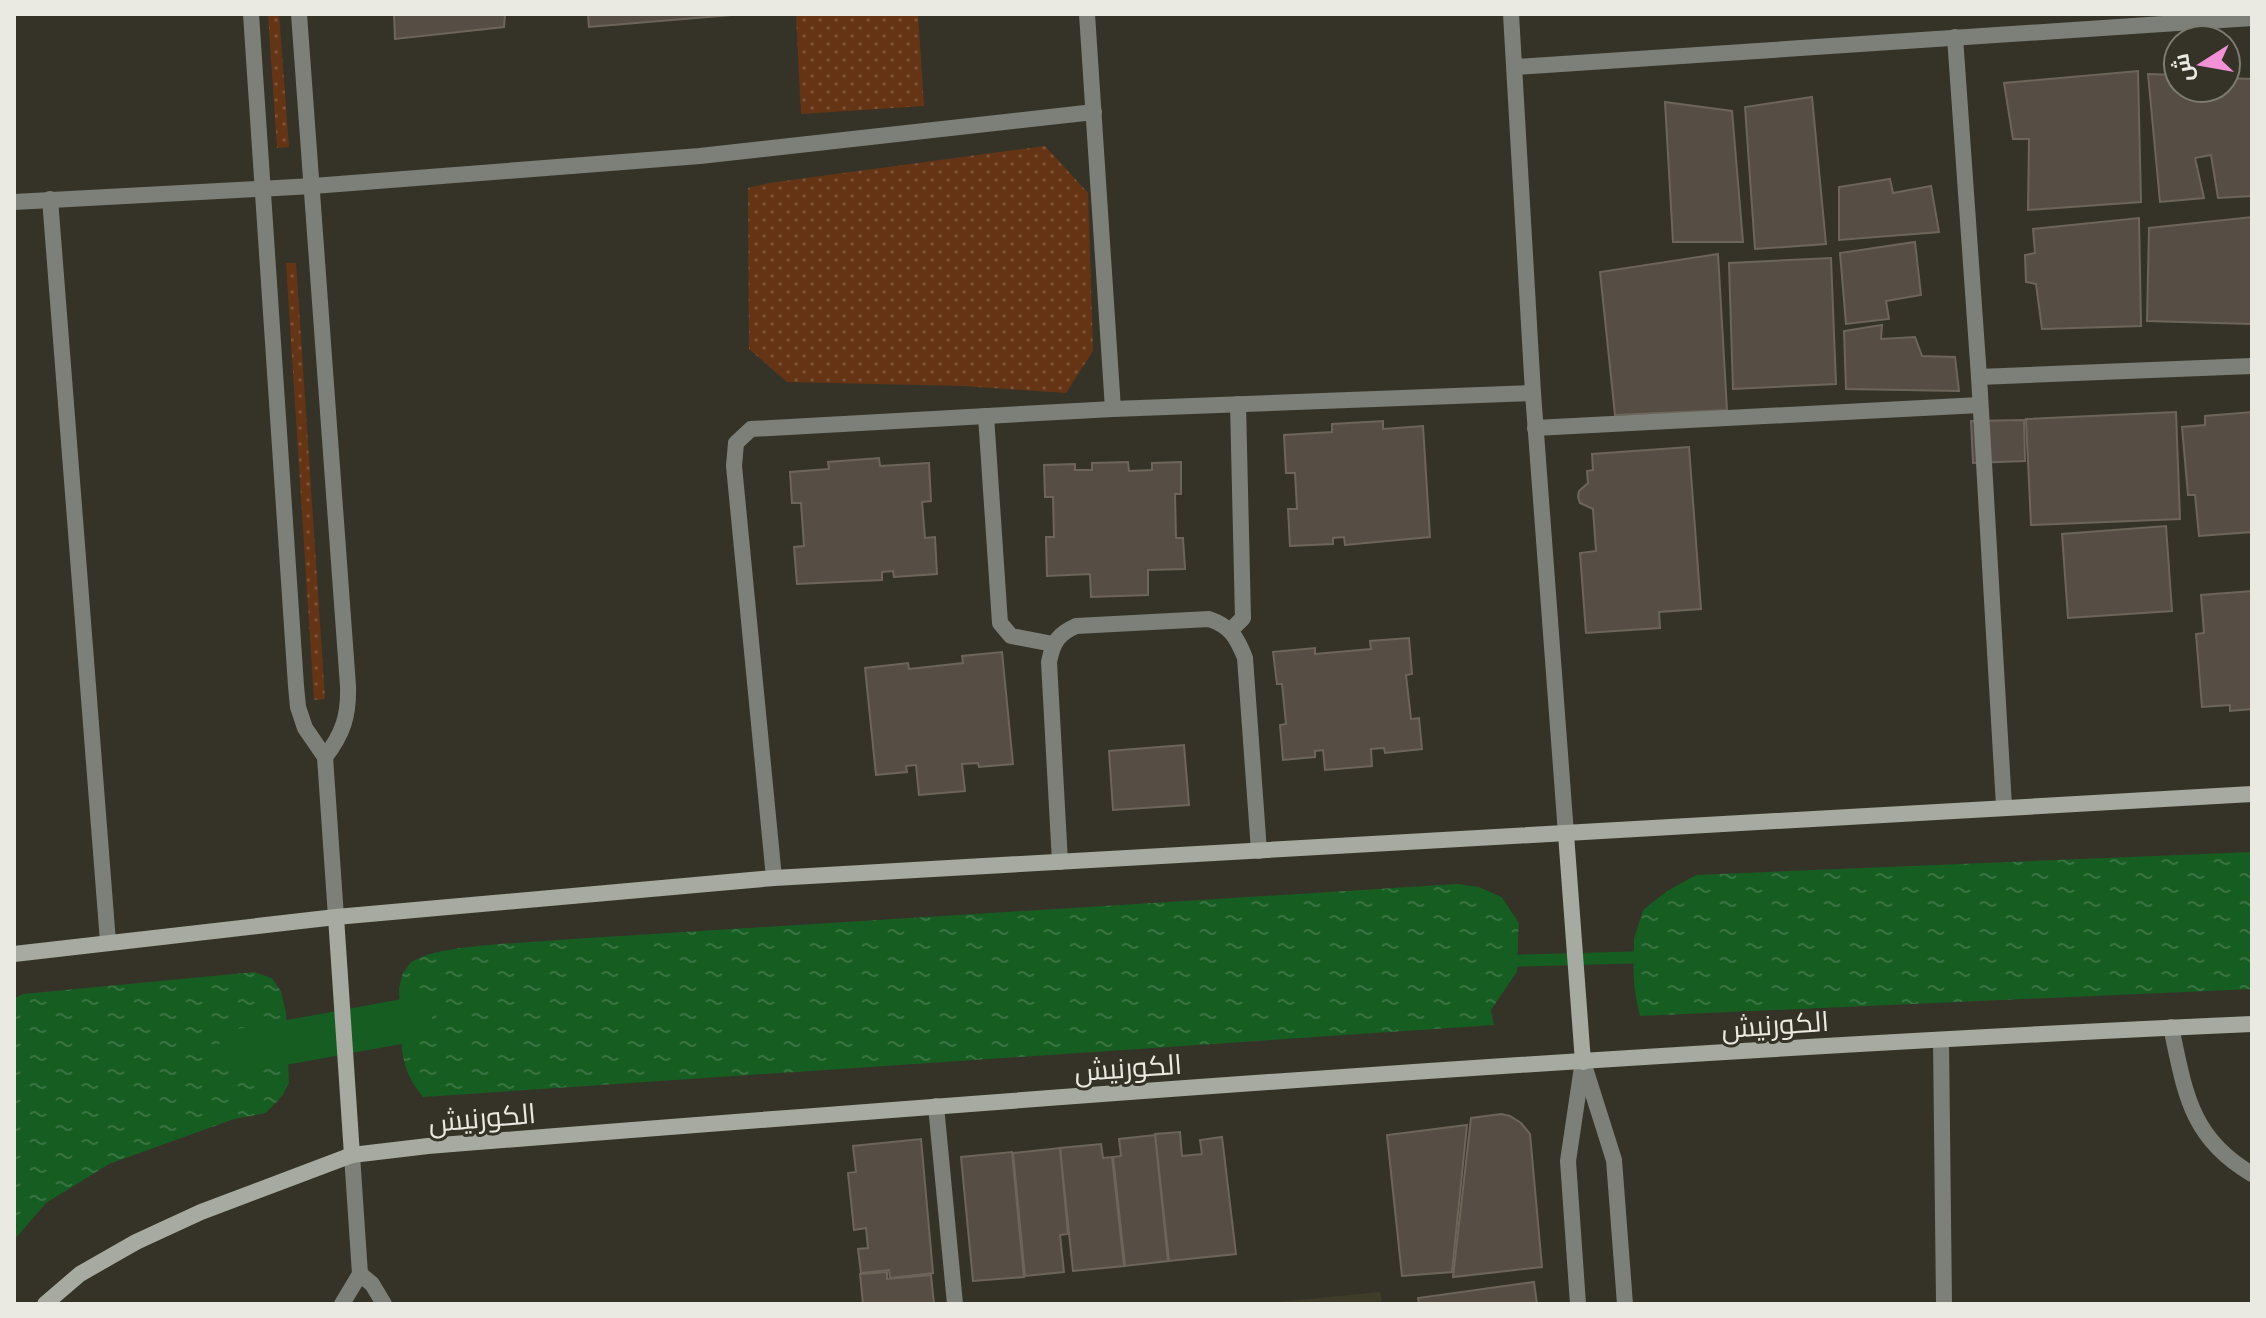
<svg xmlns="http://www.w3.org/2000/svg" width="2266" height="1318" font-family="'IBM Plex Sans',Cairo,sans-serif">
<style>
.built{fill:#3f3c2a}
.grass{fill:url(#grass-dots)}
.water{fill:url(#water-ripples)}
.pier{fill:#353327}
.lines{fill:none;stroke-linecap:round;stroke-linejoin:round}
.stream{stroke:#165d22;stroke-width:12}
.canal{stroke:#165d22;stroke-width:44}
.building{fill:#564e44;stroke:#6d655a;stroke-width:2}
.service{stroke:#7d7f79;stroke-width:16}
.minor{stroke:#7d7f79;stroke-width:16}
.tertiary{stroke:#7d7f79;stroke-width:16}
.secondary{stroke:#a7aaa1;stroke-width:16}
.labels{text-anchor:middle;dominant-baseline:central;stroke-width:6;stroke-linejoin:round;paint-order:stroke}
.street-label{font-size:28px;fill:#eae9e2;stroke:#353327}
</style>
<defs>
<pattern id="grass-dots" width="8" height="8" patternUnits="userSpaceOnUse" patternTransform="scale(2)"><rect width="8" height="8" fill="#653414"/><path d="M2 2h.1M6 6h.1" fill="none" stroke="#7b5136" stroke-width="1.8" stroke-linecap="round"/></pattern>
<pattern id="water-ripples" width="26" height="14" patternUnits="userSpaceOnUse" patternTransform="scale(2)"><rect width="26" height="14" fill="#165d22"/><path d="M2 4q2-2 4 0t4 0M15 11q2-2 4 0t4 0" fill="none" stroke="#387442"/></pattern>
</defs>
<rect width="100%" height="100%" fill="#353327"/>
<path class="built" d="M 1380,1292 L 1382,1304 L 1256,1304 Z"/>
<g class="grass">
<path d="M 268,14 L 279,14 L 289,147 L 277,148 Z"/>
<path d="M 796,14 L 918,14 L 924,106 L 801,114 Z"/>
<path d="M 1045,146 L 1088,193 L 1093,351 L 1066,393 L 963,386 L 787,382 L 749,349 L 748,188 L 769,183 Z"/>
<path d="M 286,263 L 296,263 L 325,699 L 314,700 Z"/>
</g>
<g class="water">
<path d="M 2252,852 L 2252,989 L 1640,1016 C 1633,991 1627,933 1643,910 C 1654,894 1680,884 1696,875 Z"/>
<path d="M 1457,884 L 1479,887 L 1502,897 L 1519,923 L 1517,972 L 1491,1010 L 1494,1025 L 423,1097 C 402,1072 402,1053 399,1022 C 398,1004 395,976 410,963 C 430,945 527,943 557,940 Z"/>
<path d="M 255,972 L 272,978 L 281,991 L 286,1012 L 289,1083 L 280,1100 L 266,1113 L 234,1119 L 109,1164 L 46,1203 L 14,1240 L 14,998 L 23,994 Z"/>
</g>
<g class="pier">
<path d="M 1696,875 L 1667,891 L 1643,910 L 1634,939 L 1633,991 L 1640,1016 L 1636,1016 L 1630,992 L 1630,939 L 1639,909 L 1665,887 L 1687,876 Z"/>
<path d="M 1488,886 L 1505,894 L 1523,923 L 1521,973 L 1496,1011 L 1498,1025 L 1494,1025 L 1491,1010 L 1517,972 L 1519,923 L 1502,897 L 1479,887 Z"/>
<path d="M 433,952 L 411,962 L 402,975 L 399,989 L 402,1055 L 409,1080 L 423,1097 L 418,1098 L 405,1082 L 398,1056 L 395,989 L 398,973 L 408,959 L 420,953 Z"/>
<path d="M 264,971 L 275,975 L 285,990 L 290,1011 L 294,1061 L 293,1084 L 289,1093 L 273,1111 L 266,1113 L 286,1092 L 289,1083 L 290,1061 L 286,1012 L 281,991 L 272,978 L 255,972 Z"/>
</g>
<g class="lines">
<path class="stream" d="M 1504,961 L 1650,957"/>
<path class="canal" d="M 240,1051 L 410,1020"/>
</g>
<g class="building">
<path d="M 394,14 L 505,14 L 504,27 L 395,39 Z"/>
<path d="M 588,14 L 731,14 L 731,15 L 589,27 Z"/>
<path d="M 2138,71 L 2141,202 L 2028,210 L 2029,139 L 2013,139 L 2004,83 Z"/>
<path d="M 2148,74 L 2178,75 L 2178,88 L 2226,88 L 2226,78 L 2252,79 L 2252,196 L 2218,198 L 2211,155 L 2195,158 L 2204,198 L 2160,202 Z"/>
<path d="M 1812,97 L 1826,244 L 1755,249 L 1745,107 Z"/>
<path d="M 1665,102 L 1732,111 L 1743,242 L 1673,242 Z"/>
<path d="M 1890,179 L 1893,193 L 1931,186 L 1939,232 L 1839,240 L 1839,187 Z"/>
<path d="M 2252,217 L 2252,324 L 2147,321 L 2149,228 Z"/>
<path d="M 2139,218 L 2141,326 L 2042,329 L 2036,284 L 2026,282 L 2025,255 L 2035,253 L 2033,229 Z"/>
<path d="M 1915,242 L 1921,295 L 1886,301 L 1889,319 L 1846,324 L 1840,253 Z"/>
<path d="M 1718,254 L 1727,410 L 1615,415 L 1600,272 Z"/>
<path d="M 1831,258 L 1836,384 L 1733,389 L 1729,263 Z"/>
<path d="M 1882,325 L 1881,339 L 1915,337 L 1922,356 L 1955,357 L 1959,391 L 1846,389 L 1844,331 Z"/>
<path d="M 2176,412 L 2180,519 L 2031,525 L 2026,419 Z"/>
<path d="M 2252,412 L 2252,532 L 2199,536 L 2195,495 L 2188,495 L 2182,427 L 2205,425 L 2205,416 Z"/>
<path d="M 2024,420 L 2025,461 L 1973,463 L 1971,421 Z"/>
<path d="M 1383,421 L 1383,429 L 1423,426 L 1430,537 L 1345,545 L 1344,537 L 1333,538 L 1333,544 L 1290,546 L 1288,509 L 1297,509 L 1295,473 L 1286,473 L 1284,435 L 1332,432 L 1332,424 Z"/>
<path d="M 1689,447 L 1701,609 L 1659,612 L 1660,628 L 1586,633 L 1580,553 L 1596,551 L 1593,509 L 1580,503 L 1578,497 L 1579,491 L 1588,483 L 1587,471 L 1593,470 L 1592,454 Z"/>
<path d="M 879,458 L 880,466 L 929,463 L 931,501 L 922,502 L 925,538 L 935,537 L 937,574 L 894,577 L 893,571 L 882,572 L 882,580 L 797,584 L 794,547 L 804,546 L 801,503 L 792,503 L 790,472 L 829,469 L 828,462 Z"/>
<path d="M 1128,462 L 1129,471 L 1152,470 L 1152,463 L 1181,462 L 1181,494 L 1175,494 L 1176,538 L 1183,538 L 1185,569 L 1148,570 L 1148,595 L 1091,597 L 1090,574 L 1047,576 L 1046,537 L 1054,537 L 1053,497 L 1045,497 L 1044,465 L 1075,464 L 1075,470 L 1092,470 L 1092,463 Z"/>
<path d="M 2166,526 L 2172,611 L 2068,618 L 2062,534 Z"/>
<path d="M 2252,591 L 2252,709 L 2230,711 L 2230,705 L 2202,707 L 2196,634 L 2204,633 L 2201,595 Z"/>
<path d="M 1409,638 L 1412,674 L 1406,675 L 1411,719 L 1419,718 L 1422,749 L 1385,753 L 1384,748 L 1371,749 L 1372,766 L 1325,770 L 1323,750 L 1315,751 L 1315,757 L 1283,760 L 1280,725 L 1286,724 L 1282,684 L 1277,684 L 1273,652 L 1315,648 L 1315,654 L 1371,649 L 1370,641 Z"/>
<path d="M 1002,652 L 1013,764 L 979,767 L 978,763 L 962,764 L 965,791 L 919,795 L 916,765 L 906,766 L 907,772 L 876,775 L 865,668 L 908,663 L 909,669 L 963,663 L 962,656 Z"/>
<path d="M 1184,745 L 1189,805 L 1113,810 L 1109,751 Z"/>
<path d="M 1501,1114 L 1510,1116 L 1521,1123 L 1530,1134 L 1542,1267 L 1453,1277 L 1471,1118 Z"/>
<path d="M 1467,1125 L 1452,1272 L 1402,1276 L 1387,1135 Z"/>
<path d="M 1180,1132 L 1182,1156 L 1202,1154 L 1200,1140 L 1222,1137 L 1236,1254 L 1169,1261 L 1155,1134 Z"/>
<path d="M 1155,1135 L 1168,1261 L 1125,1266 L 1113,1157 L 1121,1156 L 1119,1139 Z"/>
<path d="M 921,1139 L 933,1273 L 890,1278 L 889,1270 L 861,1273 L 858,1249 L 868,1248 L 866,1228 L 854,1230 L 848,1173 L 856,1172 L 853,1146 Z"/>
<path d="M 1101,1144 L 1103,1158 L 1112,1157 L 1124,1266 L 1073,1271 L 1060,1148 Z"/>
<path d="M 1060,1148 L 1068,1234 L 1060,1235 L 1064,1272 L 1025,1276 L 1013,1153 Z"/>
<path d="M 1012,1152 L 1024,1277 L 973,1281 L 961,1157 Z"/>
<path d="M 887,1272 L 887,1279 L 931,1275 L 934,1304 L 863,1304 L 860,1274 Z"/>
<path d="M 1534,1282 L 1537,1304 L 1419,1304 L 1418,1298 Z"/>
</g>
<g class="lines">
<g class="service">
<path d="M 986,416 L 1000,623 L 1011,636 L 1053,644"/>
<path d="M 1231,630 L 1243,618 L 1238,404"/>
</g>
<g class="minor">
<path d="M 1087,14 L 1113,409"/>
<path d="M 1511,14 L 1533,393 L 1566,834"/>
<path d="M 1955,37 L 1979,377 L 2004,806"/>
<path d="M 1516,67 L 2252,18"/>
<path d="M 50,199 L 108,942"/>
<path d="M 14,202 L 313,186 L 700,156 L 1094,112"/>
<path d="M 1979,377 L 2252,366"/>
<path d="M 1535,428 L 1980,405"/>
<path d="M 1060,862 L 1049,662 C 1053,642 1058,634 1076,626 L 1209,619 C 1230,626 1237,637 1245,658 L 1259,851"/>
<path d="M 774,878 L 734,466 L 736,443 L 751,429 L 1113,409 L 1533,393"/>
<path d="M 2171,1027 C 2185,1092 2190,1138 2252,1174"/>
<path d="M 1941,1040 L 1944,1304"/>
<path d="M 1583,1062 L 1614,1160 L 1625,1304"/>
<path d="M 936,1106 L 955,1304"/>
<path d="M 360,1274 L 372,1284 L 384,1304"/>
<path d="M 342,1304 L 360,1274 L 352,1155"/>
<path d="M 1578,1304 L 1568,1161 L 1582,1067"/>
</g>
<g class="tertiary">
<path d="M 251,14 L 296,686 L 298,707 L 305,728 L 325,757 L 336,917"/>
<path d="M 299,14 L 348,686 C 349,715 343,734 325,757"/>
</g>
<g class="secondary">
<path d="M 1566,834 L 1583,1062"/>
<path d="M 336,917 L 352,1155"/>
<path d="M 14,954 L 336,917 L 774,878 L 2252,794"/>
<path d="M 45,1304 L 80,1274 L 136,1242 L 201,1212 L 352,1155 L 428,1146 C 1035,1098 1643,1051 2252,1024"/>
</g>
</g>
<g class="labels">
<g class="street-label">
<text transform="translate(1775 1024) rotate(-4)">الكورنيش</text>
<text transform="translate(1128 1067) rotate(-4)">الكورنيش</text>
<text transform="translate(482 1117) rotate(-5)">الكورنيش</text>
</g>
</g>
<rect width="2266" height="1318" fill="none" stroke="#eae9e2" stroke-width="32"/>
<g transform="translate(2202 64) rotate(259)"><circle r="38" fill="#353327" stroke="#7d7c72" stroke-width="2"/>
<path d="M0-6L14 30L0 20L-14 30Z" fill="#f391d6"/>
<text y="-12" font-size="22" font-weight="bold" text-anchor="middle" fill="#eae9e2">ش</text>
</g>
</svg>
